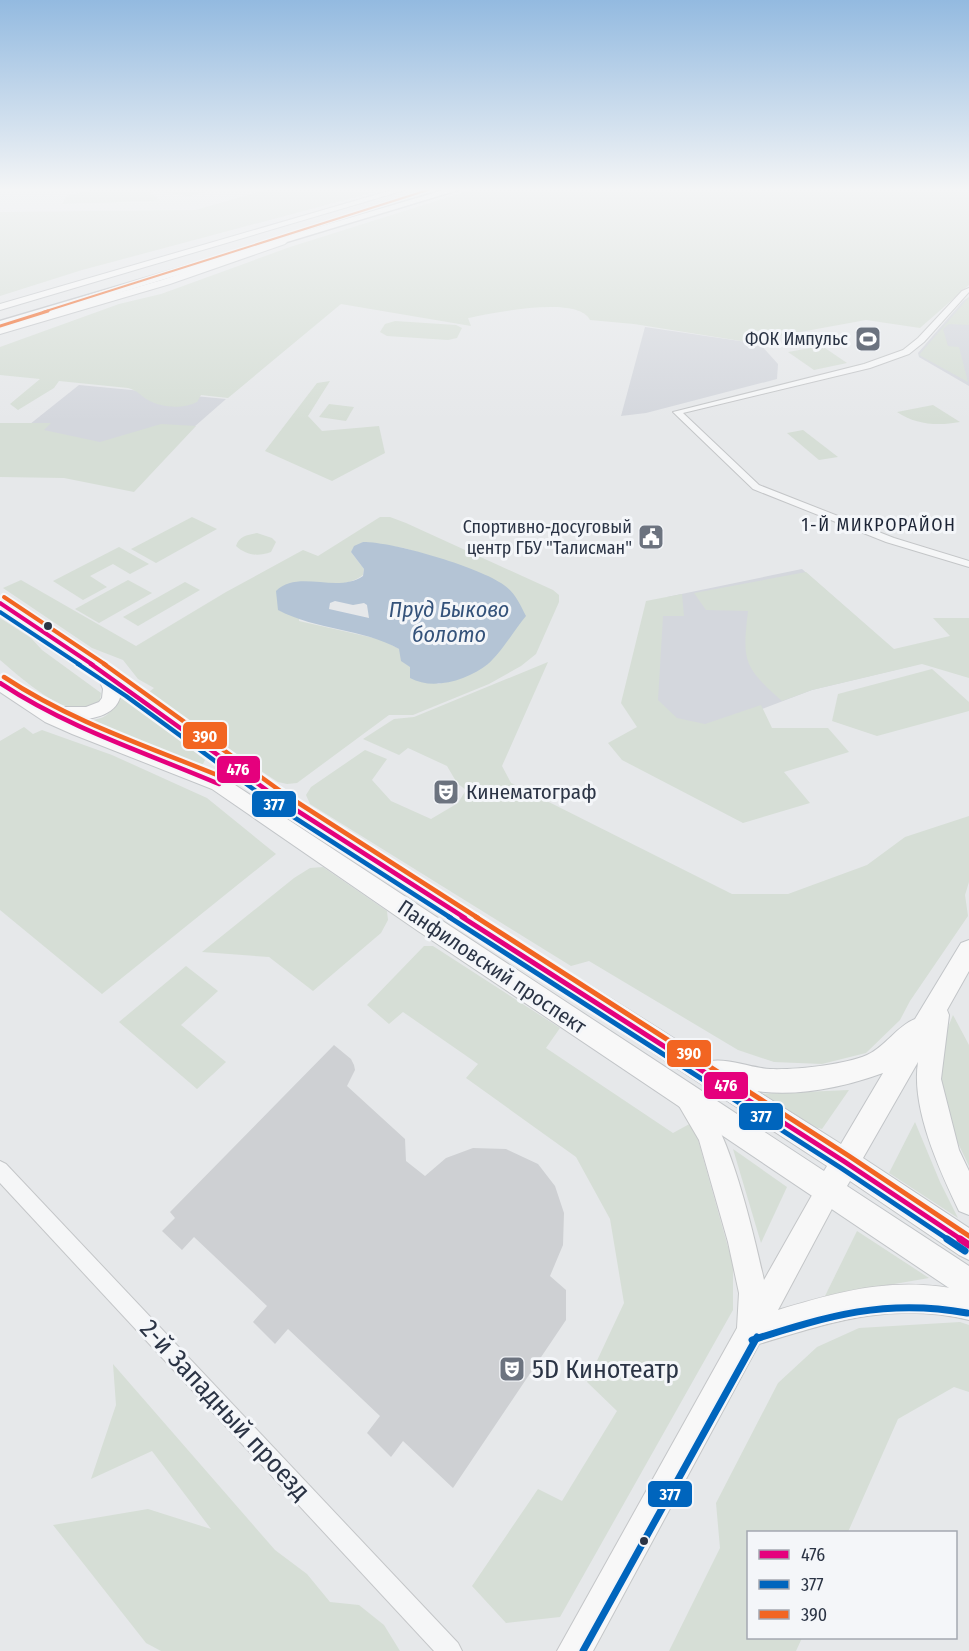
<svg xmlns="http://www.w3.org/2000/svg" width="969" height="1651" font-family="'Fira Sans Condensed',sans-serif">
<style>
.built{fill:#d4d7dd}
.green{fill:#d6ded6;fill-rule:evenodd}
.water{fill:#b4c4d5;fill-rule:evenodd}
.building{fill:#ced0d3}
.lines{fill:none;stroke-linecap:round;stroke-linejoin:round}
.minor-casing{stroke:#c4c6c8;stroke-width:2}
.secondary-casing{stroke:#c4c6c8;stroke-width:2}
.primary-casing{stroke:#c2c5c8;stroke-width:2}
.trunk-casing{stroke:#b8bbbf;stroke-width:3}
.minor{fill:#f5f6f7;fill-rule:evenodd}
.secondary{fill:#f8f8f8;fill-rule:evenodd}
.primary{fill:#f8f8f8;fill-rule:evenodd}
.trunk{fill:#f8f8f8;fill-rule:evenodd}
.bus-1-far3-casing{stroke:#f4f6f9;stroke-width:8}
.bus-1-far2-casing{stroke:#f4f6f9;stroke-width:9}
.bus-1-far1-casing{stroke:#f4f6f9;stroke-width:10}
.bus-1-casing{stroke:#f4f6f9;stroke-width:11}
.bus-2-far3-casing{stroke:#f4f6f9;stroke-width:8}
.bus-2-far2-casing{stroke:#f4f6f9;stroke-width:9}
.bus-2-far1-casing{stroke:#f4f6f9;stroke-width:10}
.bus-2-casing{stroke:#f4f6f9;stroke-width:11}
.bus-3-far4-casing{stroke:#f4f6f9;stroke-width:4.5}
.bus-3-far3-casing{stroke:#f4f6f9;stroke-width:6}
.bus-3-far2-casing{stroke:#f4f6f9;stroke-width:8}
.bus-3-far1-casing{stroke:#f4f6f9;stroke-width:9}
.bus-3-casing{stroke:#f4f6f9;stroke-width:10}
.bus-1-far3{stroke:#e5007d;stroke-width:4}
.bus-1-far2{stroke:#e5007d;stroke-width:4.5}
.bus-1-far1{stroke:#e5007d;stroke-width:5}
.bus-1{stroke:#e5007d;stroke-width:7}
.bus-2-far3{stroke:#0065bd;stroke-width:4}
.bus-2-far2{stroke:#0065bd;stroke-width:4.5}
.bus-2-far1{stroke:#0065bd;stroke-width:5}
.bus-2{stroke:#0065bd;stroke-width:7}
.bus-3-far4{stroke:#f26522;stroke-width:2}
.bus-3-far3{stroke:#f26522;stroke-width:3}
.bus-3-far2{stroke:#f26522;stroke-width:4}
.bus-3-far1{stroke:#f26522;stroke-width:4.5}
.bus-3{stroke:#f26522;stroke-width:5}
.bus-dot{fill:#2b3445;stroke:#f4f6f9;stroke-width:2}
.labels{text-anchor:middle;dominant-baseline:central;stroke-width:6;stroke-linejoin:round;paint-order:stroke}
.far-poi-label{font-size:18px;fill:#2b3445;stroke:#f4f6f9;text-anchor:end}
.far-neighbourhood-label{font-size:18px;letter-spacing:1.5px;fill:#1d2536;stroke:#f4f6f9}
.poi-label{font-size:21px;fill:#2b3445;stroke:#f4f6f9;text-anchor:start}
.street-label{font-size:21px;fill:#2b3445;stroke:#f4f6f9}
.water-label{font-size:22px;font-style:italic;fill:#34527a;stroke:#f4f6f9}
.near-poi-label{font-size:26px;fill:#2b3445;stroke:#f4f6f9;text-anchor:start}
.near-street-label{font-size:26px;fill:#2b3445;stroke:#f4f6f9}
.line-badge{stroke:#f4f6f9;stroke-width:2}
.badge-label{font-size:16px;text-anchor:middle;font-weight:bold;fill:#fff}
</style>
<rect width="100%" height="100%" fill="#e6e8ea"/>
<g class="built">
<path d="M 969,297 L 969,386 L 919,357 L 918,353 L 963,301 Z"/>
<path d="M 645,327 L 760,344 L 778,364 L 777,379 L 646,413 L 621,416 Z"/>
<path d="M 79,385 L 226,399 L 130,483 L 0,448 Z"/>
<path d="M 802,569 L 912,666 L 812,690 L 694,735 L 639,711 L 667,597 Z"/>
</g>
<g class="green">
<path d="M 90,190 L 213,190 L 189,196 L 155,191 L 151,193 L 159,200 L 150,201 L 62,204 L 66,196 Z"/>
<path d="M 266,190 L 382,190 L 82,270 L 0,296 L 0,212 L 195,210 Z"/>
<path d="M 471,190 L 969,190 L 969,285 L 920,328 L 866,320 L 757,340 L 760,344 L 634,324 L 590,320 C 578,295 492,313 468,318 L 471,326 L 341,304 L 228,398 L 201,395 L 197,402 C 184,409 162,408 148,400 C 141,396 137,390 128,388 L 59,381 L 54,388 L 18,410 L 10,404 L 40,379 L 0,375 L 0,347 L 119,304 L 161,294 L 290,247 Z"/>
<path d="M 969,297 L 969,325 L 949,324 L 943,329 L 948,346 L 959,347 L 968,382 L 919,355 Z"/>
<path d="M 395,321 L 456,325 L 462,328 L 457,338 L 448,340 L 387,336 L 380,332 L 385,324 Z"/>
<path d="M 822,346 L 847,363 L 814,370 L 788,352 Z"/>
<path d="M 330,381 L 308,416 L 322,431 L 379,426 L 385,453 L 332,481 L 265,451 L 317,383 Z"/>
<path d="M 329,404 L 354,407 L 346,421 L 319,417 Z"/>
<path d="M 933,405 L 960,422 C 938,426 916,425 897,412 Z"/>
<path d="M 0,423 L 51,423 L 44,430 L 100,442 L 161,424 L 196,426 L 134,492 L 64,478 L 0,477 Z"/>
<path d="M 803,430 L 838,457 L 819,460 L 787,433 Z"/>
<path d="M 192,517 L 217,529 L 156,563 L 131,549 Z"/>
<path d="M 380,517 L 390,517 L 406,523 L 553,590 L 559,595 L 559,602 L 536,654 L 521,666 L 489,684 L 413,715 L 389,715 L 297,783 L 287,784 L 278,782 L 144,696 L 154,688 L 138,679 L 123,660 L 92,648 L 3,588 L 21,580 L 136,646 L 226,592 L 303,550 L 318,556 ZM 363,542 L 404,548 L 455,564 L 489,663 L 461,678 L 438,684 L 399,649 L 383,640 L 299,621 L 303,582 C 323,584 346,588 363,575 L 364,569 L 351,552 Z"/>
<path d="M 257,533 L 272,538 L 276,542 L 271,552 C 257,557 246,555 236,546 C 239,536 247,535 257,533 Z"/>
<path d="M 119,547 L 149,564 L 130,574 L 113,564 L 90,576 L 107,587 L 83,600 L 53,581 Z"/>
<path d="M 806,572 L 894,649 L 950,636 L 933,618 L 969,618 L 969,678 L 922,664 L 812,690 L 782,701 C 744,667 742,662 748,611 L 706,610 L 694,593 Z"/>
<path d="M 128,580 L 152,593 L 99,623 L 75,609 Z"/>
<path d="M 185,582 L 200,590 L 138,626 L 123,617 Z"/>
<path d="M 682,594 L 684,616 L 663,616 L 658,700 L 677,718 L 705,724 L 761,705 L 772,728 L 828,728 L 849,752 L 784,772 L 810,803 L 743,823 L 622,760 L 608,743 L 637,727 L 621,703 L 646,601 Z"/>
<path d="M 0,618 L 31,638 L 42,650 L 101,693 L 100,700 C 95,704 90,708 84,709 C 58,712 19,676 0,660 Z"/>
<path d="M 548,662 L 502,766 L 511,783 L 732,894 L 788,894 L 867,865 L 905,837 L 969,816 L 969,882 L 965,895 L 968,916 L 910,1001 L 900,1020 L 866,1053 L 822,1064 L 774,1062 L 738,1050 L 589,961 L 571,966 L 310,804 L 306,795 L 311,787 L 365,750 L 387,759 L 372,780 L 391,801 L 431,819 L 458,803 L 466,790 L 457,783 L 447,766 L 408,748 L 399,755 L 363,739 L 394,719 L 414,717 Z"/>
<path d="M 932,669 L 969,702 L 969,711 L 877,736 L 832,721 L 838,694 Z"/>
<path d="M 121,695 L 205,760 L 203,764 L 198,765 L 81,722 C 105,719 109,717 121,695 Z"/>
<path d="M 24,727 L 33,734 L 42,730 L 112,755 L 207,798 L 276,854 L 102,994 L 0,910 L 0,741 Z"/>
<path d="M 323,867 L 387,911 L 388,920 L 381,933 L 313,991 L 269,957 L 202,952 L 294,878 L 310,868 Z"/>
<path d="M 424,946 L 433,946 L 560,1028 L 546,1048 L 673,1133 L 693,1122 L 733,1265 L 733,1310 L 560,1617 L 506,1623 L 472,1586 L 538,1489 L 562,1501 L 617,1411 L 587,1382 L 624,1303 L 610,1219 L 576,1157 L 466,1078 L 478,1064 L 403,1012 L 389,1024 L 367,1005 Z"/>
<path d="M 186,966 L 218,991 L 181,1025 L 226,1062 L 197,1089 L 119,1022 Z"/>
<path d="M 953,1015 L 969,1045 L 969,1166 L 944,1114 L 933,1064 Z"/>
<path d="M 849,1090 L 822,1129 L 810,1126 L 759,1094 Z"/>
<path d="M 915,1122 L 940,1182 L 958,1218 L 889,1173 Z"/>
<path d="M 733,1149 L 787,1187 L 761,1243 Z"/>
<path d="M 857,1231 L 929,1278 L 825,1296 Z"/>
<path d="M 960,1322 L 969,1325 L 969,1392 L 954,1387 L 898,1419 L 848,1532 L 748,1532 L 748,1638 L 802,1638 L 796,1651 L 669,1651 L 720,1548 L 716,1503 L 778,1383 L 817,1347 L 859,1328 Z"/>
<path d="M 113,1364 L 275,1550 L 307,1574 L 330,1602 L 359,1605 L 384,1625 L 400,1651 L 161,1651 L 146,1643 L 53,1525 L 148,1509 L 211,1529 L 152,1451 L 91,1479 L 116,1405 Z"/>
</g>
<path class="water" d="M 363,542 C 394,542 475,566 501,583 C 514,591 519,602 526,616 C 515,629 501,653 488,664 C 468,680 433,691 410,678 L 410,667 L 401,661 L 399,649 C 362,628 318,631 278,610 L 276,591 C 298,569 337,594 363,576 L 364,569 L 351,552 L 354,546 ZM 335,601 L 353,605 L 364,603 L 367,605 L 369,618 L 329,609 L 330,603 Z"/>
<path class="building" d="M 334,1045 L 351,1059 L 354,1065 L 355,1070 L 347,1086 L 405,1139 L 406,1161 L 425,1176 L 446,1158 L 473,1148 L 506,1149 L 538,1164 L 555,1186 L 564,1213 L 563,1245 L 550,1276 L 566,1290 L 566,1320 L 453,1488 L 403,1441 L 391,1457 L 367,1433 L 380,1416 L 288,1329 L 275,1344 L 253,1322 L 267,1306 L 194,1237 L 182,1250 L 162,1231 L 175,1218 L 170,1212 Z"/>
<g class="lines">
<g class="minor-casing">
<g id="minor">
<path d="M 969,288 L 969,292 L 924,342 L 909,354 L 870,368 L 683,413 L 759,485 L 894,538 L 969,561 L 969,567 L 886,542 L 753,489 L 673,412 L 864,364 L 903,350 L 918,338 L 962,291 Z"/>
<path d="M 0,1161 L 6,1164 L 458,1643 L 462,1651 L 434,1651 L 0,1183 Z"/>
</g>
</g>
<g class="secondary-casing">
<path id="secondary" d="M 687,1088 C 725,1102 755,1240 764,1280 L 820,1181 L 829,1177 L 838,1181 L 842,1190 L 778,1310 C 844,1290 900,1275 969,1292 L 969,1320 C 892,1301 832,1322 759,1344 L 593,1651 L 557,1651 L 737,1328 L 739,1293 L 728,1242 L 699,1140 L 675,1099 L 678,1091 Z"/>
</g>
<g class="primary-casing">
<g id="primary">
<path d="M 392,190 L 405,190 L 0,310 L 0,304 Z"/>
<path d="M 282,239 L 287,242 L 285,244 L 170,284 L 0,334 L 0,327 L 162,280 Z"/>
<path d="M 0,598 L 6,599 L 136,686 L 289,796 L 710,1061 C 729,1058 751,1068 770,1069 C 795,1070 844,1065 867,1055 C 885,1047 897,1026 915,1019 L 961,943 L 969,940 L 969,971 L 947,1010 L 949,1015 L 941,1079 L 959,1150 L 969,1171 L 969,1215 L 959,1211 C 939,1169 911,1108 918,1062 L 863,1158 L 969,1228 L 969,1260 L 959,1255 L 850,1181 L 847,1186 L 969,1266 L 969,1298 L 958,1294 L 418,931 L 212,789 L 72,734 L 45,722 L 0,692 L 0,677 L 6,679 L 48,707 L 86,707 L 99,702 L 102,698 L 103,689 L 98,677 L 0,611 ZM 121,692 L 275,806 L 827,1166 L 824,1171 L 226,779 L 75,720 C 94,719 119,715 121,692 ZM 883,1073 L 841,1144 L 757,1091 C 797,1097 845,1087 883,1073 Z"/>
</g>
</g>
<g class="trunk-casing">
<path id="trunk" d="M 444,190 L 458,190 L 0,329 L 0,321 Z"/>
</g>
<use href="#minor" class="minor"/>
<use href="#secondary" class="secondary"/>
<use href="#primary" class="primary"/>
<use href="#trunk" class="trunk"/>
<g class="bus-1-far3-casing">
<path id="bus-1-far3" d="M 0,603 L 93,665"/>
</g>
<g class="bus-1-far2-casing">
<g id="bus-1-far2">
<path d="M 91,664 L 282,801 L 465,918"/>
<path d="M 0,683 C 68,728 144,752 219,784"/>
</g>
</g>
<g class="bus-1-far1-casing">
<path id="bus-1-far1" d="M 462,917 L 845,1162 L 962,1240"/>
</g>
<g class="bus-1-casing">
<path id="bus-1" d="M 960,1239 L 969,1245"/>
</g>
<g class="bus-2-far3-casing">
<path id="bus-2-far3" d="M 0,612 L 80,665"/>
</g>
<g class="bus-2-far2-casing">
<path id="bus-2-far2" d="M 78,664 L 126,696 L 278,807 L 451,918"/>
</g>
<g class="bus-2-far1-casing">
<path id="bus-2-far1" d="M 449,917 L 841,1168 L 949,1240"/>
</g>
<g class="bus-2-casing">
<g id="bus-2">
<path d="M 947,1239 L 965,1251"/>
<path d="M 752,1340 C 828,1316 886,1298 967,1313"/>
<path d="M 583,1651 L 757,1337"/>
</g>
</g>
<g class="bus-3-far4-casing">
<path id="bus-3-far4" d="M 43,312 L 428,190"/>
</g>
<g class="bus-3-far3-casing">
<path id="bus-3-far3" d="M 0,326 L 48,311"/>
</g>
<g class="bus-3-far2-casing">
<path id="bus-3-far2" d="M 4,597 L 106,665"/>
</g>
<g class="bus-3-far1-casing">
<g id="bus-3-far1">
<path d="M 104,664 L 286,795 L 478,918"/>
<path d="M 4,677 C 72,722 147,746 222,777"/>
</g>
</g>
<g class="bus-3-casing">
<path id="bus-3" d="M 476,917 L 849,1156 L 969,1236"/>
</g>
<use href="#bus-1-far3" class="bus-1-far3"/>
<use href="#bus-1-far2" class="bus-1-far2"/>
<use href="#bus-1-far1" class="bus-1-far1"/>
<use href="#bus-1" class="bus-1"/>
<use href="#bus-2-far3" class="bus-2-far3"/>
<use href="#bus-2-far2" class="bus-2-far2"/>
<use href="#bus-2-far1" class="bus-2-far1"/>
<use href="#bus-2" class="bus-2"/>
<use href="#bus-3-far4" class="bus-3-far4"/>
<use href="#bus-3-far3" class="bus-3-far3"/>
<use href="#bus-3-far2" class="bus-3-far2"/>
<use href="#bus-3-far1" class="bus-3-far1"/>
<use href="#bus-3" class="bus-3"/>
</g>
<linearGradient id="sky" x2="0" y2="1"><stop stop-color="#93bae0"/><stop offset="0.45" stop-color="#f4f5f6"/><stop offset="1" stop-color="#f4f5f6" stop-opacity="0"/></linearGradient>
<rect width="969" height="421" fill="url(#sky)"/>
<defs>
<g id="stadium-square" transform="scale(1.35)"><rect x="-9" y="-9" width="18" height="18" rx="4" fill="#6c737f" stroke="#f4f6f9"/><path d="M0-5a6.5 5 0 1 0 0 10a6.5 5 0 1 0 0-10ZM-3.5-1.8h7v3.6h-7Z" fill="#fff"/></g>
<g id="civic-square" transform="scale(1.35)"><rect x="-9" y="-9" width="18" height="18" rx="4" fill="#6c737f" stroke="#f4f6f9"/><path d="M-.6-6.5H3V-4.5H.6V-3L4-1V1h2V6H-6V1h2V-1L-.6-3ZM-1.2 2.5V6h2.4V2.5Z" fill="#fff"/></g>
<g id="theatre-square" transform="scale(1.35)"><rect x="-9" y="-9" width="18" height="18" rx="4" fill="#6c737f" stroke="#f4f6f9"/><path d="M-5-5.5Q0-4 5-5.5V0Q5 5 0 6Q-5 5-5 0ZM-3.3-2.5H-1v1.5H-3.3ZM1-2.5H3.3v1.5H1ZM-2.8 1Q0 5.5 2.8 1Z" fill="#fff"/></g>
</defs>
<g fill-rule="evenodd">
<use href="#stadium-square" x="868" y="339"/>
<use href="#civic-square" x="651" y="537"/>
<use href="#theatre-square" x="446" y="792"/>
<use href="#theatre-square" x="512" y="1369"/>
</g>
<g class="bus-dot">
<circle cx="48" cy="626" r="5"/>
<circle cx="644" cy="1541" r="5"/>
</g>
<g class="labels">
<g class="far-poi-label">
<text x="848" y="339">ФОК Импульс</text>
<text x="632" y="527">Спортивно-досуговый<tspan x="632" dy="21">центр ГБУ "Талисман"</tspan></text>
</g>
<g class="far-neighbourhood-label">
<text x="879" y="525">1-Й МИКРОРАЙОН</text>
</g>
<g class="poi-label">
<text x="466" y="792">Кинематограф</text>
</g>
<g class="street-label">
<text transform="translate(492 967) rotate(34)">Панфиловский проспект</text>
</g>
<g class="water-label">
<text x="449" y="609">Пруд Быково<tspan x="449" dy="25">болото</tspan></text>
</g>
<g class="near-poi-label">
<text x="532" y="1369">5D Кинотеатр</text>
</g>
<g class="near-street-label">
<text transform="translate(225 1410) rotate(47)">2-й Западный проезд</text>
</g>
</g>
<g class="line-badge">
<rect x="182" y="721" width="46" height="29" rx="6" fill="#f26522"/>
<rect x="216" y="755" width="45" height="29" rx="6" fill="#e5007d"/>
<rect x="251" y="790" width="46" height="28" rx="6" fill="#0065bd"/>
<rect x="666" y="1039" width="46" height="29" rx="6" fill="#f26522"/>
<rect x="703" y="1071" width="46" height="29" rx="6" fill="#e5007d"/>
<rect x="738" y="1102" width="46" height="29" rx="6" fill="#0065bd"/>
<rect x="647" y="1480" width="46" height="28" rx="6" fill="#0065bd"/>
</g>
<g class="badge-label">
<text x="205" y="742">390</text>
<text x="238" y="775">476</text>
<text x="274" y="810">377</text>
<text x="689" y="1059">390</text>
<text x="726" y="1091">476</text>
<text x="761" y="1122">377</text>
<text x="670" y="1500">377</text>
</g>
<rect x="747" y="1531" width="210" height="108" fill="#f4f6f9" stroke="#a4a8b1" stroke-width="1.5"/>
<rect x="759" y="1550" width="30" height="9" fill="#e5007d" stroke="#a4a8b1" stroke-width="1.5"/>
<text x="801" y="1561" font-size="18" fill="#2b3445">476</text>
<rect x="759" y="1580" width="30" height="9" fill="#0065bd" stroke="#a4a8b1" stroke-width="1.5"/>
<text x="801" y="1591" font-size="18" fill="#2b3445">377</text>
<rect x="759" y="1610" width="30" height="9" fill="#f26522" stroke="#a4a8b1" stroke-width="1.5"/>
<text x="801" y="1621" font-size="18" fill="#2b3445">390</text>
</svg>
